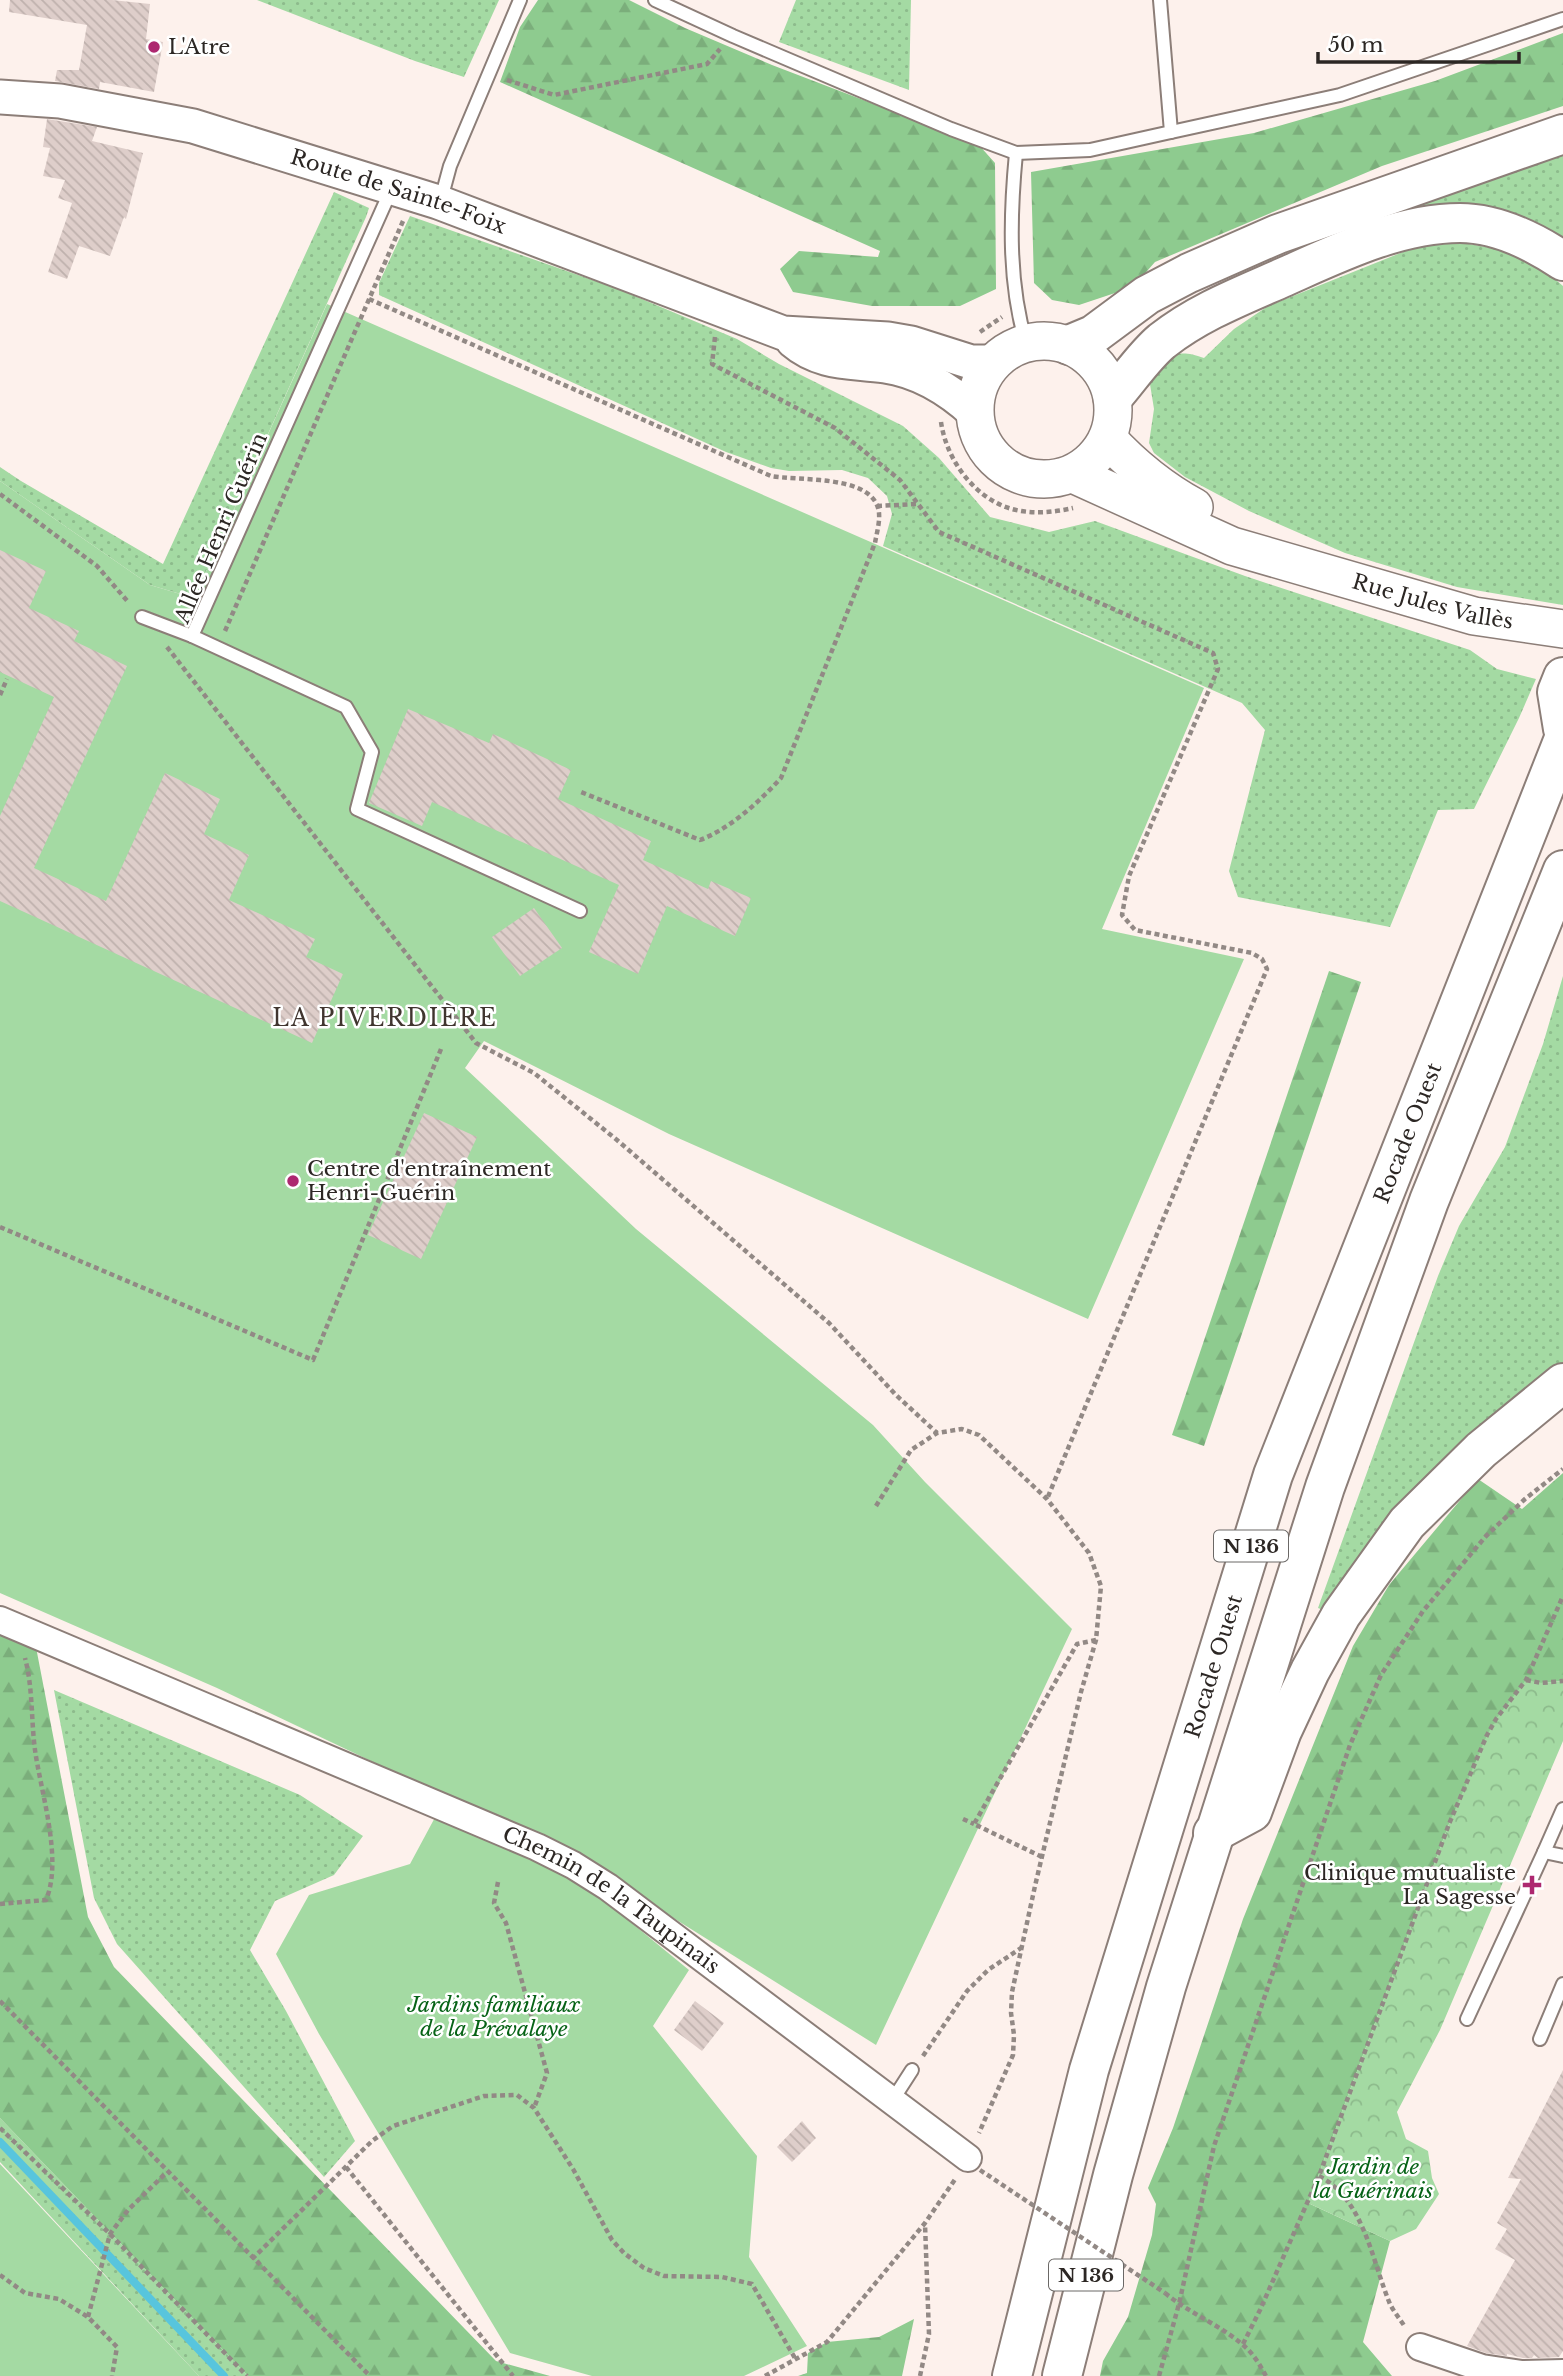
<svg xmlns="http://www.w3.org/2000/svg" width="1563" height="2376" font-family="'Libre Baskerville',serif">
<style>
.grass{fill:url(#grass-dots)}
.forest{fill:url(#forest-firs)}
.park{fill:url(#park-crowns)}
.garden{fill:#a4daa3}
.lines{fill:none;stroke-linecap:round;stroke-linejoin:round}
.stream{stroke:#58c5dd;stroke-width:8}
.building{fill:url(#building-back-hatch)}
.service-casing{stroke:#8c7e78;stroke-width:16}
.minor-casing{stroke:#8c7e78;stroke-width:30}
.tertiary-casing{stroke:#8c7e78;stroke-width:37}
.secondary-casing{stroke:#8c7e78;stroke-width:40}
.trunk-casing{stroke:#8c7e78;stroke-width:42}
.path{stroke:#928985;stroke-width:4.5;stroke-dasharray:5 3.5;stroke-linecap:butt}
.service{stroke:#fff;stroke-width:12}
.minor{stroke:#fff;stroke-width:26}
.tertiary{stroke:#fff;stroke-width:33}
.secondary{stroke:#fff;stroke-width:37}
.trunk{stroke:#fff;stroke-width:38}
.path-bridge{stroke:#928985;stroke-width:4.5;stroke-dasharray:5 3.5;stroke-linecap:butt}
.poi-dot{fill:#ad2870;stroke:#fff;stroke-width:2.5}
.labels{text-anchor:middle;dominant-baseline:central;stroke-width:5;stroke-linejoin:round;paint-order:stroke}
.shield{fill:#fff;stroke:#6b6866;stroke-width:2}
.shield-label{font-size:19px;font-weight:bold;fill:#2c2724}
.poi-label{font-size:21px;fill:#2c2724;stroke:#fff;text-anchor:start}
.street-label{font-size:21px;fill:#2c2724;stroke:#fff}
.park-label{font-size:21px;font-style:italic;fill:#076317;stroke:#fff}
.neighbourhood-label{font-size:23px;letter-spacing:2px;fill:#40352f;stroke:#fff}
</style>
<defs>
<pattern id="grass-dots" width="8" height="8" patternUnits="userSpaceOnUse" patternTransform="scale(1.75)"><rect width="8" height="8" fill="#a4daa3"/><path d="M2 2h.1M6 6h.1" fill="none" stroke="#8dbb8c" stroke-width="1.8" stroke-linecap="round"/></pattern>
<pattern id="forest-firs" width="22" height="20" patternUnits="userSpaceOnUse" patternTransform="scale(1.75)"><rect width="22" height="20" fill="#8ecb8f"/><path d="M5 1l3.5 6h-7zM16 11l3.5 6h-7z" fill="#7bae7b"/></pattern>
<pattern id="park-crowns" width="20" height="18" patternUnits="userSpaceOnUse" patternTransform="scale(1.75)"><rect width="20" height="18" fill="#a4daa3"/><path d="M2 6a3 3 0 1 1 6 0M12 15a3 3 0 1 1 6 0" fill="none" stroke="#8dbb8c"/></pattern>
<pattern id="building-back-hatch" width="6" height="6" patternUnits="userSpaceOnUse" patternTransform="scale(1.75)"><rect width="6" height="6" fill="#dececa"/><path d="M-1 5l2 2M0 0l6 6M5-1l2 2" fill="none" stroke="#bfb1ad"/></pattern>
</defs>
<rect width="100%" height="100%" fill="#fdf1ec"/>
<g class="grass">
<path d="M 257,0 L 499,0 L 464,77 L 415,61 Z"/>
<path d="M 796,0 L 911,0 L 909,90 L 779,42 Z"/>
<path d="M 1563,142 L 1563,248 L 1418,213 L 1419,192 Z"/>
<path d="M 334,192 L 369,208 L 366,217 L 194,598 L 150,585 L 0,481 L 0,467 L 21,481 L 163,564 Z"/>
<path d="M 410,216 L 618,289 L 737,339 L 779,364 L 903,426 L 939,458 L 990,517 L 1049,532 L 1095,521 L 1245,576 L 1470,650 L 1497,669 L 1536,679 L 1519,718 L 1474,809 L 1438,810 L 1390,927 L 1238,897 L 1229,871 L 1265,730 L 1242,703 L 883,546 L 892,514 L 887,496 L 868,478 L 842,470 L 789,471 L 771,468 L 726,452 L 379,295 L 379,283 Z"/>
<path d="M 1455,242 C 1500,248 1529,255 1563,286 L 1563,605 L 1457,587 L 1345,553 L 1249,511 L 1185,477 L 1154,453 L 1149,443 L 1154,409 L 1149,378 C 1170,357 1173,347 1204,358 L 1234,329 L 1268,306 L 1423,244 Z"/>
<path d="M 1563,976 L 1563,1367 L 1331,1613 L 1318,1608 L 1438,1276 L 1459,1226 L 1505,1147 L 1543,1044 Z"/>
<path d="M 54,1690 L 300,1795 L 363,1836 L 334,1875 L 275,1901 L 250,1950 L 286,2011 L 355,2141 L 324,2177 L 117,1944 L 94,1898 Z"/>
<path d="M 0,2118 L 24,2143 L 248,2376 L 199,2376 L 0,2162 Z"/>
</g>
<g class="forest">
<path d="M 538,0 L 629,0 L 685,28 L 772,65 L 978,144 L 995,163 L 996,289 L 960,306 L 872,306 L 793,292 L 780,269 L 799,251 L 878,257 L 880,251 L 500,82 L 520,27 Z"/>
<path d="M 1563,33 L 1563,106 L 1382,166 L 1155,262 L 1133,287 L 1079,305 L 1052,300 L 1034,283 L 1031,172 L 1254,133 L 1435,81 Z"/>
<path d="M 1329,971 L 1361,982 L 1204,1446 L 1172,1435 Z"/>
<path d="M 1563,1473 L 1563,1681 L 1541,1683 L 1526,1681 L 1449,1824 L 1308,2203 L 1390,2241 L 1363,2342 L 1392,2376 L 1100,2376 L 1103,2361 L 1128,2317 L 1152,2235 L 1156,2204 L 1148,2188 L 1173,2128 L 1243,1919 L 1353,1646 L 1389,1585 L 1478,1479 L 1522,1509 Z"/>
<path d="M 0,1629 L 35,1642 L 88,1917 L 114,1967 L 496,2361 L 550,2376 L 248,2376 L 0,2118 Z"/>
<path d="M 914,2319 L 902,2376 L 798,2376 L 807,2373 L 808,2353 L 827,2342 L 879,2337 Z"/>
</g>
<path class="park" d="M 1526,1680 L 1541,1683 L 1563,1681 L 1563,1741 L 1440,2030 L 1397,2112 L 1406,2139 L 1428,2151 L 1432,2178 L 1439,2194 L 1416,2229 L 1390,2241 L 1308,2203 L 1449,1824 L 1487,1735 L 1496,1719 Z"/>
<g class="garden">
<path d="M 327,304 L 1204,688 L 1102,929 L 1244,959 L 1088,1319 L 669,1134 L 484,1041 L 465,1068 L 636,1229 L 873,1425 L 925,1482 L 1072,1629 L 876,2045 L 584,1862 L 217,1688 L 0,1593 L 0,481 L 150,585 L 194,598 Z"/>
<path d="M 439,1810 L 573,1875 L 689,1970 L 653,2026 L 757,2156 L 749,2257 L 807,2346 L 744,2376 L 592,2376 L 510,2353 L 319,2034 L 276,1954 L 309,1895 L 410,1864 Z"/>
<path d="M 0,2164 L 199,2376 L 0,2376 Z"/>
</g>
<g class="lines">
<path class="stream" d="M 0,2142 L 224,2376"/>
</g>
<g class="building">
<path d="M 10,0 L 112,0 L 150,4 L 146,39 L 163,42 L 154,92 L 100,82 L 99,89 L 55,81 L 57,70 L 79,70 L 87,25 L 9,12 Z"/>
<path d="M 47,119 L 97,127 L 92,141 L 143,153 L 126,219 L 124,217 L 110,256 L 79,246 L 67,279 L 48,272 L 72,203 L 58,198 L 65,180 L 43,176 L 50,148 L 43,147 Z"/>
<path d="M 0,550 L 46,571 L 29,608 L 79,631 L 74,641 L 127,666 L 34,868 L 106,901 L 165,773 L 220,799 L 204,834 L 249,855 L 229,900 L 315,939 L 306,957 L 343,974 L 312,1043 L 0,901 L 0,816 L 54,697 L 0,672 Z"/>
<path d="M 408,709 L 489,743 L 493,734 L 571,770 L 558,799 L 651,841 L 643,860 L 708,889 L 711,881 L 751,898 L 735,936 L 667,906 L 638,974 L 589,952 L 619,885 L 432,802 L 422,826 L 369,803 Z"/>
<path d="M 534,908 L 562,948 L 520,976 L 492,937 Z"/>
<path d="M 424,1113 L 477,1137 L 421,1259 L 368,1235 Z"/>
<path d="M 695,2001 L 724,2023 L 702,2051 L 674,2030 Z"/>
<path d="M 1563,2070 L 1563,2351 L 1559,2357 L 1538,2358 L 1534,2355 L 1532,2358 L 1523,2358 L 1507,2354 L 1507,2356 L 1486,2353 L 1467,2346 L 1515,2260 L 1495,2249 L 1507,2229 L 1497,2223 L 1521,2179 L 1508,2178 Z"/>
<path d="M 802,2121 L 816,2138 L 792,2162 L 777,2147 Z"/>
</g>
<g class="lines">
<g class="service-casing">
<g id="service">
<path d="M 655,0 L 733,36 L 951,129 L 1016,153 L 1090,150 L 1171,132 L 1160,0"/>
<path d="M 1171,132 L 1340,95 L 1563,19"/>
<path d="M 1016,153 C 1010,216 1008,282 1026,343"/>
<path d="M 391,190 L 192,636 L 346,707 L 372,752 L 357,809 L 580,911"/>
<path d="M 440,203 L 450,166 L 520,0"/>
<path d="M 142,617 L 192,636"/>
<path d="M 1563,1809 L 1544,1852 L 1563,1856"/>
<path d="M 1467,2019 L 1544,1852"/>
<path d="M 1540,2039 L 1563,1984"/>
<path d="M 892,2101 L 912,2070"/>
</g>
</g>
<g class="minor-casing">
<g id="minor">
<path id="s1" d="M 0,1620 L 537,1847 L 573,1865 L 608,1887 L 968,2158"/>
<path d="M 1420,2347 L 1482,2368 L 1522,2374 L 1563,2373"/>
</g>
</g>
<g class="tertiary-casing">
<g id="tertiary">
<path id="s2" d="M 0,97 L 60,101 L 193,126 L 438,202 L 783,333 L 888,339 L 911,343 L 971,362 L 994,362"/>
<path d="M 793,341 C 821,365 852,361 885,366 C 919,371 950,390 975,413"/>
</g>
</g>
<g class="secondary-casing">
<g id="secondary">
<circle cx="1044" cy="410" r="69"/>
<path d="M 1108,439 C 1133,466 1161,489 1194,507"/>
<path id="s3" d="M 1073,474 L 1232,546 L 1474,616 L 1563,629"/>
</g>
</g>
<g class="trunk-casing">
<g id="trunk">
<path d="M 1069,345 L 1093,335 L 1147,295 L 1189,273 L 1278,234 L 1563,134"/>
<path d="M 1113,397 C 1129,379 1144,356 1162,341 C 1199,312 1241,296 1284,277 C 1338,253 1399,223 1460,223 C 1497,223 1533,241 1563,261"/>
<path d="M 1563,677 L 1557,692 L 1563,729"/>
<path d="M 1213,1833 L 1252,1812 L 1282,1731 L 1310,1671 L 1341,1615 L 1407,1523 L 1481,1450 L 1563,1383"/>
<path id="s4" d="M 1012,2376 L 1089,2070 L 1273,1475 L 1563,741"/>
<path d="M 1062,2376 L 1113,2175 L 1166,1987 L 1325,1487 L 1429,1201 L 1563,870"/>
</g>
</g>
<g class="path">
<path d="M 507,80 L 554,95 L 707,64 L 720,49"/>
<path d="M 369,299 L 771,476 C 799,481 864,475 877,505 C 882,516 877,531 875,543 L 781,778 C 759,802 731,828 700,840 L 581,792"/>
<path d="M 980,332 L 1002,317"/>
<path d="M 715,337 L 712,364 L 835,428 L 900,480 L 939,532 L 1213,653 L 1218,669 L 1129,876 L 1122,915 L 1135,930 L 1252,953 L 1262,959 L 1267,969 L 1047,1499"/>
<path d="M 941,422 C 946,457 970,492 1003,506 C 1025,515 1051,513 1073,508"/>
<path d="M 0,494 L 97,566 L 129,603"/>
<path d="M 877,506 L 917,504"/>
<path d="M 225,631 L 403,221"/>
<path d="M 167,647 L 476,1043 L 534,1073 L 617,1140 L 829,1323 L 896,1395 L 937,1433"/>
<path d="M 0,695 L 7,679"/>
<path d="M 0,1227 L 313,1360 L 441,1049"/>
<path d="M 876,1506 L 911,1450 L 937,1433 L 962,1429 L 979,1435 L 1047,1499 L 1089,1553 L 1101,1586 L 1096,1640 L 1081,1692 L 1035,1886 L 1012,1992 L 1011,2013 L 1014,2035 L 1013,2055 L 979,2133"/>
<path d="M 1526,1680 L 1541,1683 L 1563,1681"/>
<path d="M 963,1819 L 974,1824"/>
<path d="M 1042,1857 L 974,1824 L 1077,1644 L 1096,1640"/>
<path d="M 498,1882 L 494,1903 L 506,1923 L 547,2073 L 534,2108"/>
<path d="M 0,1904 L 46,1900 C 63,1860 41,1793 35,1750 C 31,1720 33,1688 25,1658"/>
<path d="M 0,2001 L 370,2376"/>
<path d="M 923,2056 L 967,1991 L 988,1970 L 1021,1948"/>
<path d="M 0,2128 L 110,2234 L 247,2376"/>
<path d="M 346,2167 L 513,2376"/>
<path d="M 1319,2176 C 1364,2199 1372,2261 1390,2304 C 1394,2312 1400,2319 1405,2327"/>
<path d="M 252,2259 L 372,2141 L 393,2126 L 484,2096 L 517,2095 L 534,2108 L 573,2169 L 612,2240 L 624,2253 L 644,2268 L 664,2276 L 722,2277 L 752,2284 L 796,2360"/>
<path d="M 0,2275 L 25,2293 L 59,2299 L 88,2317 L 117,2347 L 112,2376"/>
<path d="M 1165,2293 C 1189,2313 1220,2325 1243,2345 C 1253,2353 1260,2365 1266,2376"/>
<path d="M 88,2317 L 110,2234 L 128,2210 L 167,2172"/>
<path d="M 1243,2344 L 1260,2310 L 1319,2176 L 1449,1824 L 1487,1735 L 1496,1719 L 1526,1680 L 1563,1596"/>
<path d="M 765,2376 L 827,2342 L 925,2223 L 956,2178"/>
<path d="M 920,2376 L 929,2334 L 925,2224"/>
<path d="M 1159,2376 L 1179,2304 L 1214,2146 L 1350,1745 L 1381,1675 L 1423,1611 L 1486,1536 L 1525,1499 L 1563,1469"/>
</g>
<use href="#service" class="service"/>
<use href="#minor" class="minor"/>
<use href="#tertiary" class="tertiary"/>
<use href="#secondary" class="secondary"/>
<use href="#trunk" class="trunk"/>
<path class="path-bridge" d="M 980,2170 L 1165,2293"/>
</g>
<g class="poi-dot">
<circle cx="154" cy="47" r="7"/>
<circle cx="293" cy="1181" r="7"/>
<path d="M1528.5 1874.5h7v7h7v7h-7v7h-7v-7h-7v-7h7z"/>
</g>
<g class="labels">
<g class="shield">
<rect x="1214" y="1530.5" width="74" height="31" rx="5"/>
<rect x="1049" y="2259.5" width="74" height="31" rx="5"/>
</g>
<g class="shield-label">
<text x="1251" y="1546">N 136</text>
<text x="1086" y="2275">N 136</text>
</g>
<g class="poi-label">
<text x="168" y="47">L'Atre</text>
<text x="307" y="1169">Centre d'entraînement<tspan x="307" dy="24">Henri-Guérin</tspan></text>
<text x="1516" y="1873" text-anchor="end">Clinique mutualiste<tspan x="1516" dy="24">La Sagesse</tspan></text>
</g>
<g class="street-label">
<text stroke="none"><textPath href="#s2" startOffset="411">Route de Sainte-Foix</textPath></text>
<text transform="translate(221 528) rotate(-67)">Allée Henri Guérin</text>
<text stroke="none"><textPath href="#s3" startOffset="383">Rue Jules Vallès</textPath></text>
<text stroke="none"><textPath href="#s4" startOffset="1306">Rocade Ouest</textPath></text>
<text stroke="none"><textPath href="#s4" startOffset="738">Rocade Ouest</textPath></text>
<text stroke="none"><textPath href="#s1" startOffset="674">Chemin de la Taupinais</textPath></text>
</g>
<g class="park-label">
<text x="494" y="2005">Jardins familiaux<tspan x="494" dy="24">de la Prévalaye</tspan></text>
<text x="1373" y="2167">Jardin de<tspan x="1373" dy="24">la Guérinais</tspan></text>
</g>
<g class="neighbourhood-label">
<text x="385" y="1018">LA PIVERDIÈRE</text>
</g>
</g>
<path d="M1318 52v10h201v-10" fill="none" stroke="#2c2724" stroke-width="3.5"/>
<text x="1328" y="52" font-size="21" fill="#2c2724" stroke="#ffffff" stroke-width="5" paint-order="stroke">50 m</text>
</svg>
